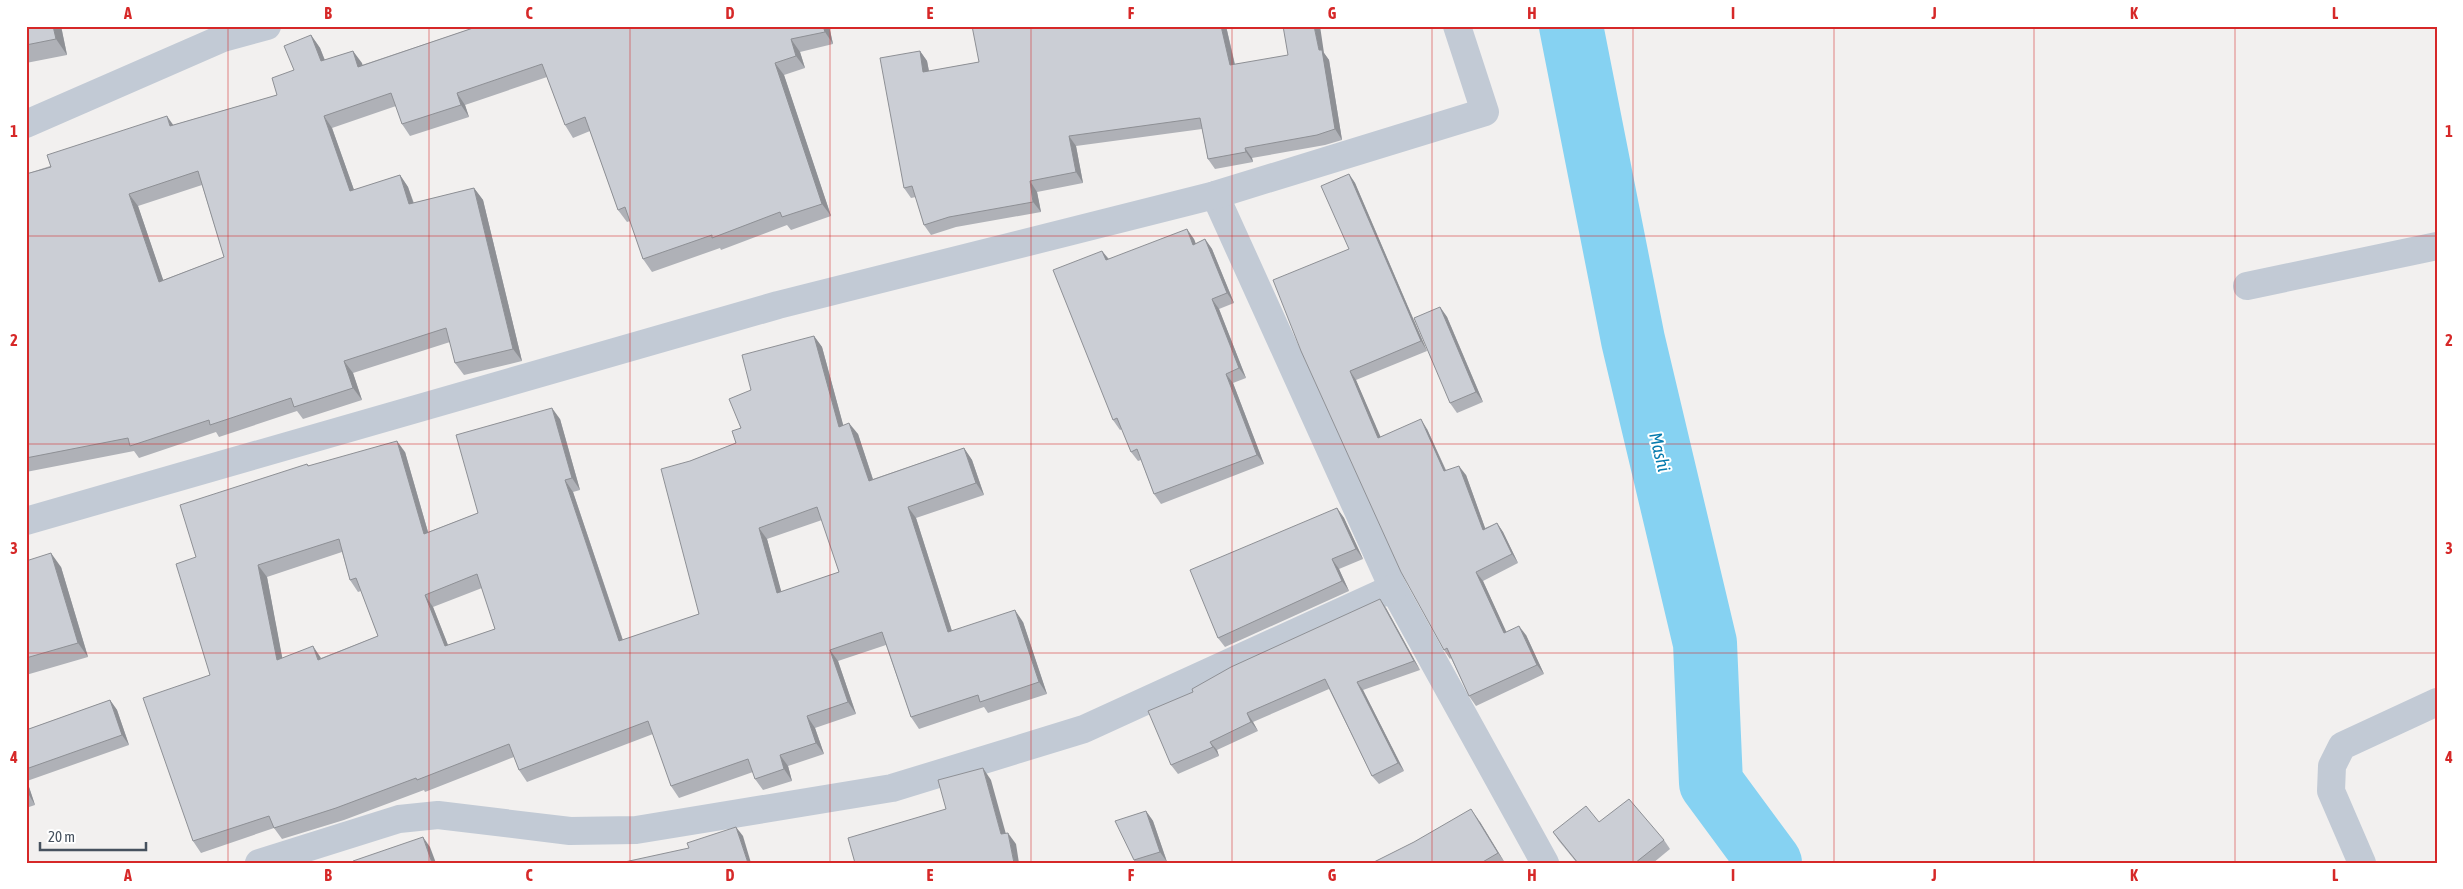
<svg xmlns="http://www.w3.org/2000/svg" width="2463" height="889" font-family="'Asap Condensed',sans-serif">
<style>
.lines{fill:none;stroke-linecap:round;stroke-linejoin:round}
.river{stroke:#86d2f2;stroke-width:64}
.street{stroke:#c2cad5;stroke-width:28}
.wall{fill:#afb1b7;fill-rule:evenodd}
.shaded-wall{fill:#8e9095}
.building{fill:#cbced5;stroke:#8e9095;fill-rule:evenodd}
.grid{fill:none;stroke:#d62828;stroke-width:1;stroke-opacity:0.55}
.labels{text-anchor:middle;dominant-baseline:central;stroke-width:4;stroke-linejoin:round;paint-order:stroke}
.water-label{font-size:18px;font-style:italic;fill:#047aad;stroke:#fff}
.neatline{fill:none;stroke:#d62828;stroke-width:2}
.grid-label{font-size:16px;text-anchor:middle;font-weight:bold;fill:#d62828}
</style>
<rect width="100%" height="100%" fill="#f2f0ef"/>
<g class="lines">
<path class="river" d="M 1571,26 L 1633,340 L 1705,643 L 1711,783 L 1770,863"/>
<g class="street">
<path d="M 26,124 L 223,38 L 267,26"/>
<path d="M 1215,195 L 1393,588 L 1545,863"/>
<path d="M 2247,286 L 2437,246"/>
<path d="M 26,521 L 778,305 L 1215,195 L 1485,112 L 1457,26"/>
<path d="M 259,863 L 399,819 L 438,815 L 570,831 L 636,830 L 892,788 L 1084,729 L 1393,588"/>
<path d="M 2362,863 L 2331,791 L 2332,766 L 2342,746 L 2437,702"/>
</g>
</g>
<g class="wall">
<path d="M 26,26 L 61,26 L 67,55 L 26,63 Z"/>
<path d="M 479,26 L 829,26 L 833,44 L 800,52 L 805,68 L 784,75 L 831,216 L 791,230 L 787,225 L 721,250 L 720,248 L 652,272 L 643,259 L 630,221 L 627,222 L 618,210 L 590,131 L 573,138 L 565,125 L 547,77 L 465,105 L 469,117 L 410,136 L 402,124 L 396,106 L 332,128 L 354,190 L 400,175 L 408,187 L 414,203 L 474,188 L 483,200 L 522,361 L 464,375 L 455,363 L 450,342 L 353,373 L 362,400 L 303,419 L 297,411 L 219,437 L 216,432 L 139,458 L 134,451 L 26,472 L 26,174 L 173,125 L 277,95 L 294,70 L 311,35 L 320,48 L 325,60 L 353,51 L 362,65 ZM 202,185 L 224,257 L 163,280 L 138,206 Z"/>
<path d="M 1226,26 L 1235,64 L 1324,53 L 1329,60 L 1342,140 L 1325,145 L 1252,158 L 1253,162 L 1215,169 L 1208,159 L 1202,129 L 1076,146 L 1083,183 L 1037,192 L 1041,212 L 956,227 L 931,235 L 924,225 L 916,197 L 911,198 L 904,188 L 920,51 L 927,61 L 929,71 L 979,62 Z"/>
<path d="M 1349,174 L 1355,183 L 1427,351 L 1356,380 L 1380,437 L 1427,429 L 1446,470 L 1466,475 L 1485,528 L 1497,523 L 1503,532 L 1518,563 L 1483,581 L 1506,632 L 1526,635 L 1544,674 L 1476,706 L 1469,696 L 1451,658 L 1450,659 L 1444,650 L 1301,351 L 1349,249 Z"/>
<path d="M 1194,239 L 1195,244 L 1205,239 L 1212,249 L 1234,303 L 1219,309 L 1246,378 L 1233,383 L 1264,464 L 1161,504 L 1154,494 L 1141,460 L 1138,461 L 1131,452 L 1122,429 L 1120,430 L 1113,420 L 1102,251 L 1109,259 Z"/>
<path d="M 1440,307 L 1447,317 L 1483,402 L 1457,413 L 1450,403 Z"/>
<path d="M 814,336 L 822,347 L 843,425 L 858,434 L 873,479 L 964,448 L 972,460 L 984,495 L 916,518 L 952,631 L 1023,622 L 1047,694 L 988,713 L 984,707 L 919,729 L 911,717 L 886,645 L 838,661 L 856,714 L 815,728 L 824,754 L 788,766 L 792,781 L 763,790 L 755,779 L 753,772 L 679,798 L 671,786 L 653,734 L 527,782 L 519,770 L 514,757 L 425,792 L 424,790 L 344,820 L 282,839 L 274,828 L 201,853 L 193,841 L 210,675 L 196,557 L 307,464 L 309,466 L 405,452 L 428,532 L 478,513 L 560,419 L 580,490 L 573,492 L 623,640 L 699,614 L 690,461 L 736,443 L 751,390 ZM 822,520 L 839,572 L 781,592 L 767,539 ZM 342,552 L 350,580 L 358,592 L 361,591 L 378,636 L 321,658 L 282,658 L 267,577 ZM 482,588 L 495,629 L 448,645 L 433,607 Z"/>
<path d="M 1337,508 L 1344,518 L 1363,559 L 1339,569 L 1349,591 L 1225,647 L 1218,638 Z"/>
<path d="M 26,561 L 61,567 L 88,657 L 26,675 Z"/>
<path d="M 1386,608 L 1420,670 L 1363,690 L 1404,771 L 1379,784 L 1372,776 L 1329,689 L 1253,722 L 1258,731 L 1217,750 L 1219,756 L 1178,774 L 1171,765 L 1193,692 Z"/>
<path d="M 110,700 L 117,710 L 129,745 L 27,781 L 35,805 L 26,808 L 26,730 Z"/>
<path d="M 1146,811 L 1153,821 L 1167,862 L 1164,863 L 1135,863 L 1134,860 Z"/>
<path d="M 1480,822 L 1505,863 L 1372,863 Z"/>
<path d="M 1599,822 L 1664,840 L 1670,849 L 1653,863 L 1577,863 L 1559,841 L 1553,832 Z"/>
</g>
<g class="shaded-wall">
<path d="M 53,26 L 61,26 L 67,55 L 56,39 Z"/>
<path d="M 823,26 L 829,26 L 833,44 L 825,32 Z"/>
<path d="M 1221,26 L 1226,26 L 1237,75 L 1230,65 Z"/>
<path d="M 1314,26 L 1320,26 L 1324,53 L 1329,60 L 1342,140 L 1335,129 Z"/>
<path d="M 311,35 L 320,48 L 330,74 L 321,61 Z"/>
<path d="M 791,39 L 800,52 L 805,68 L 796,56 Z"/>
<path d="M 353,51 L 362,63 L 367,79 L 358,67 Z"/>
<path d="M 920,51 L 927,61 L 931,82 L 923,72 Z"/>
<path d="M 775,63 L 784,75 L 831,216 L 822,204 Z"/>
<path d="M 457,93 L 465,105 L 469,117 L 461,105 Z"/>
<path d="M 167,116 L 176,129 L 170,126 Z"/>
<path d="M 324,116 L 332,128 L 359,204 L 350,191 Z"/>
<path d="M 1069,136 L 1076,146 L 1083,183 L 1076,172 Z"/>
<path d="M 1245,148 L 1252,158 L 1253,162 L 1246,152 Z"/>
<path d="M 1349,174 L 1355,183 L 1427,351 L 1421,341 Z"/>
<path d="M 400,175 L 408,187 L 418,217 L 409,204 Z"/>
<path d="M 1030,181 L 1037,192 L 1041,212 L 1033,202 Z"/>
<path d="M 474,188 L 483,200 L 522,361 L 513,349 Z"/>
<path d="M 129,194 L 138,206 L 168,294 L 159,282 Z"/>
<path d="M 1187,229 L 1194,239 L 1200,254 L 1193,245 Z"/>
<path d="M 1205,239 L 1212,249 L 1234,303 L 1227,293 Z"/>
<path d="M 1102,251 L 1109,260 L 1106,260 Z"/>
<path d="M 1212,299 L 1219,309 L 1246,378 L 1239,368 Z"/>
<path d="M 1440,307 L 1447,317 L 1483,402 L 1476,392 Z"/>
<path d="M 814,336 L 822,347 L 847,439 L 839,427 Z"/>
<path d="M 344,361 L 353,373 L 362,400 L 353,388 Z"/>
<path d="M 1350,371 L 1356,380 L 1385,447 L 1378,438 Z"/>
<path d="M 1226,374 L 1233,383 L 1264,464 L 1257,455 Z"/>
<path d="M 552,408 L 560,419 L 580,490 L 572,478 Z"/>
<path d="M 1421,419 L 1427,429 L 1450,480 L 1444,471 Z"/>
<path d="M 849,423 L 858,434 L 877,492 L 869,481 Z"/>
<path d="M 397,441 L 405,452 L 432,546 L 424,534 Z"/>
<path d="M 964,448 L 972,460 L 984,495 L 976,483 Z"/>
<path d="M 1459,466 L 1466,475 L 1489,539 L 1483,530 Z"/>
<path d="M 565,480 L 573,492 L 627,653 L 619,641 Z"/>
<path d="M 908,507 L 916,518 L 956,644 L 948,632 Z"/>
<path d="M 1337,508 L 1344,518 L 1363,559 L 1356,549 Z"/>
<path d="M 1497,523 L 1503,532 L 1518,563 L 1512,554 Z"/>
<path d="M 759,528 L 767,539 L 785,605 L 777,593 Z"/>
<path d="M 51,553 L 61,567 L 88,657 L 78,643 Z"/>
<path d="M 1332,559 L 1339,569 L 1349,591 L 1342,581 Z"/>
<path d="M 258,565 L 267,577 L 285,672 L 277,660 Z"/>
<path d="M 1476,572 L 1483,581 L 1511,642 L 1504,633 Z"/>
<path d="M 425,595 L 433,607 L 453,658 L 445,646 Z"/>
<path d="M 1380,599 L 1386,608 L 1420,670 L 1414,661 Z"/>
<path d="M 1015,610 L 1023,622 L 1047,694 L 1039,682 Z"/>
<path d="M 1519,626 L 1526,635 L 1544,674 L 1537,665 Z"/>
<path d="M 313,646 L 321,658 L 318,660 Z"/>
<path d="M 830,650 L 838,661 L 856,714 L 848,702 Z"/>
<path d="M 1357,682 L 1363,690 L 1404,771 L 1398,763 Z"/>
<path d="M 110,700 L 117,710 L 129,745 L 122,735 Z"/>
<path d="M 1247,713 L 1253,722 L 1258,731 L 1251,722 Z"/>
<path d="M 807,716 L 815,728 L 824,754 L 816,743 Z"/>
<path d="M 1210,742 L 1217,750 L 1219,756 L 1213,747 Z"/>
<path d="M 780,755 L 788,766 L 792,781 L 784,769 Z"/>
<path d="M 983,768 L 991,780 L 1009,845 L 1001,834 Z"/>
<path d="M 26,779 L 27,781 L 35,805 L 29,795 L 26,788 Z"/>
<path d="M 1471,809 L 1480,822 L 1505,863 L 1498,853 Z"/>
<path d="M 1146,811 L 1153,821 L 1167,862 L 1160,852 Z"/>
<path d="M 736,827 L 743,836 L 751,863 L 748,863 Z"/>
<path d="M 1008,833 L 1016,844 L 1019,863 L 1014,863 Z"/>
<path d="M 423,837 L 430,847 L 436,863 L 432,863 Z"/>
</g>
<g class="building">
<path d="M 26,26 L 53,26 L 56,39 L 26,45 Z"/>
<path d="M 479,26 L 823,26 L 825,32 L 791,39 L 796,56 L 775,63 L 822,204 L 782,217 L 780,212 L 712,238 L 712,235 L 643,259 L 625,207 L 618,210 L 585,117 L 565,125 L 542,64 L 457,93 L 461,105 L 402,124 L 391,93 L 324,116 L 350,191 L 400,175 L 409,204 L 474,188 L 513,349 L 455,363 L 446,328 L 344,361 L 353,388 L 294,407 L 291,398 L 210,425 L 209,420 L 130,446 L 128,438 L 26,458 L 26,174 L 51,167 L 47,155 L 167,116 L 170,126 L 277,95 L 272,78 L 294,70 L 284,46 L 311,35 L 321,61 L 353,51 L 358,67 ZM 198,171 L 224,257 L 159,282 L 129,194 Z"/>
<path d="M 972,26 L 1221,26 L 1230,65 L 1288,55 L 1283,26 L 1314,26 L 1319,50 L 1322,50 L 1335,129 L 1317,135 L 1245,148 L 1246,152 L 1208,159 L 1200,118 L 1069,136 L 1076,172 L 1030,181 L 1033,202 L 949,217 L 924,225 L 912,186 L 904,188 L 880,58 L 920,51 L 923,72 L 979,62 Z"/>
<path d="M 1349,174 L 1421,341 L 1350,371 L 1378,438 L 1421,419 L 1444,471 L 1459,466 L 1483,530 L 1497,523 L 1512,554 L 1476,572 L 1504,633 L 1519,626 L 1537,665 L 1469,696 L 1447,648 L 1444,650 L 1401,572 L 1301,351 L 1273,280 L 1349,249 L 1321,186 Z"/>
<path d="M 1187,229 L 1193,245 L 1205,239 L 1227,293 L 1212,299 L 1239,368 L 1226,374 L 1257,455 L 1154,494 L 1137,449 L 1131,452 L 1117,418 L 1113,420 L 1053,270 L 1102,251 L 1106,260 Z"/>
<path d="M 1440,307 L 1476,392 L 1450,403 L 1414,318 Z"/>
<path d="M 814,336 L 839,427 L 849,423 L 869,481 L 964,448 L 976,483 L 908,507 L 948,632 L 1015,610 L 1039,682 L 980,702 L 978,695 L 911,717 L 882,632 L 830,650 L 848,702 L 807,716 L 816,743 L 780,755 L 784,769 L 755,779 L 748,759 L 671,786 L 648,721 L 519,770 L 509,744 L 417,780 L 416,778 L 336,808 L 274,828 L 269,816 L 193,841 L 143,698 L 210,675 L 176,564 L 196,557 L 180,505 L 307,464 L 308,466 L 397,441 L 424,534 L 478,513 L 456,435 L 552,408 L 572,478 L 565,480 L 619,641 L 699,614 L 661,469 L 690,461 L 736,443 L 732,431 L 741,428 L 729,399 L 751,390 L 742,355 ZM 817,507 L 839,572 L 777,593 L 759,528 ZM 339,539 L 350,580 L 356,578 L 378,636 L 318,660 L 313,646 L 277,660 L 258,565 ZM 477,574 L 495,629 L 445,646 L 425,595 Z"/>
<path d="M 1337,508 L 1356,549 L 1332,559 L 1342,581 L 1218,638 L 1190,570 Z"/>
<path d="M 51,553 L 78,643 L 26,658 L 26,561 Z"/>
<path d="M 1380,599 L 1414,661 L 1357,682 L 1398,763 L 1372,776 L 1325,679 L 1247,713 L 1251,722 L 1210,742 L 1213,747 L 1171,765 L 1148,711 L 1193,692 L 1192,689 L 1231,667 Z"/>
<path d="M 110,700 L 122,735 L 26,769 L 26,730 Z"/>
<path d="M 983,768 L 1001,834 L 1008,833 L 1014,863 L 855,863 L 848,838 L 946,809 L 938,780 Z"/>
<path d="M 26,788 L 29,795 L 26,796 Z"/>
<path d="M 1629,799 L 1664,840 L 1635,863 L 1578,863 L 1553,832 L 1586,806 L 1599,822 Z"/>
<path d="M 1471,809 L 1498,853 L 1481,863 L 1372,863 L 1414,842 Z"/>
<path d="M 1146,811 L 1160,852 L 1134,860 L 1115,821 Z"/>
<path d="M 736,827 L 748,863 L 620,863 L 689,848 L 687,843 Z"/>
<path d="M 423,837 L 432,863 L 354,863 L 353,861 Z"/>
</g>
<path class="grid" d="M 228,26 L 228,863M 429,26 L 429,863M 630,26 L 630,863M 830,26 L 830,863M 1031,26 L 1031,863M 1232,26 L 1232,863M 1432,26 L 1432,863M 1633,26 L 1633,863M 1834,26 L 1834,863M 2034,26 L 2034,863M 2235,26 L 2235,863M 26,236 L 2437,236M 26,444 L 2437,444M 26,653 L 2437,653"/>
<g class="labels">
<g class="water-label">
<text transform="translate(1660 452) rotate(76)">Mashi</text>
</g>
</g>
<rect width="2463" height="889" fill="none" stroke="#ffffff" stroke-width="55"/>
<path d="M40 842v8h106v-8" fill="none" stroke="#46515e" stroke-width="2.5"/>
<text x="48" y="842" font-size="15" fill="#46515e" stroke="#ffffff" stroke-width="4" paint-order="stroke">20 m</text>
<rect x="28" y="28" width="2408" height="834" class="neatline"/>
<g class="grid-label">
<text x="128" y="19">A</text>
<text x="328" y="19">B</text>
<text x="529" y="19">C</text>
<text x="730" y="19">D</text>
<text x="930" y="19">E</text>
<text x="1131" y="19">F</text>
<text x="1332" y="19">G</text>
<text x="1532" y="19">H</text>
<text x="1733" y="19">I</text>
<text x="1934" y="19">J</text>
<text x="2134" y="19">K</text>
<text x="2335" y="19">L</text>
<text x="14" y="137">1</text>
<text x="2449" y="137">1</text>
<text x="14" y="346">2</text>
<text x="2449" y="346">2</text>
<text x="14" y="554">3</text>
<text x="2449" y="554">3</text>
<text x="14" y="763">4</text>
<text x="2449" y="763">4</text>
<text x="128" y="881">A</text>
<text x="328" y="881">B</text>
<text x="529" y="881">C</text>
<text x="730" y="881">D</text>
<text x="930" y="881">E</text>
<text x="1131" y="881">F</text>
<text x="1332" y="881">G</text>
<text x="1532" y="881">H</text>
<text x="1733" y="881">I</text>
<text x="1934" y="881">J</text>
<text x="2134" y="881">K</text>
<text x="2335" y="881">L</text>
</g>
</svg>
